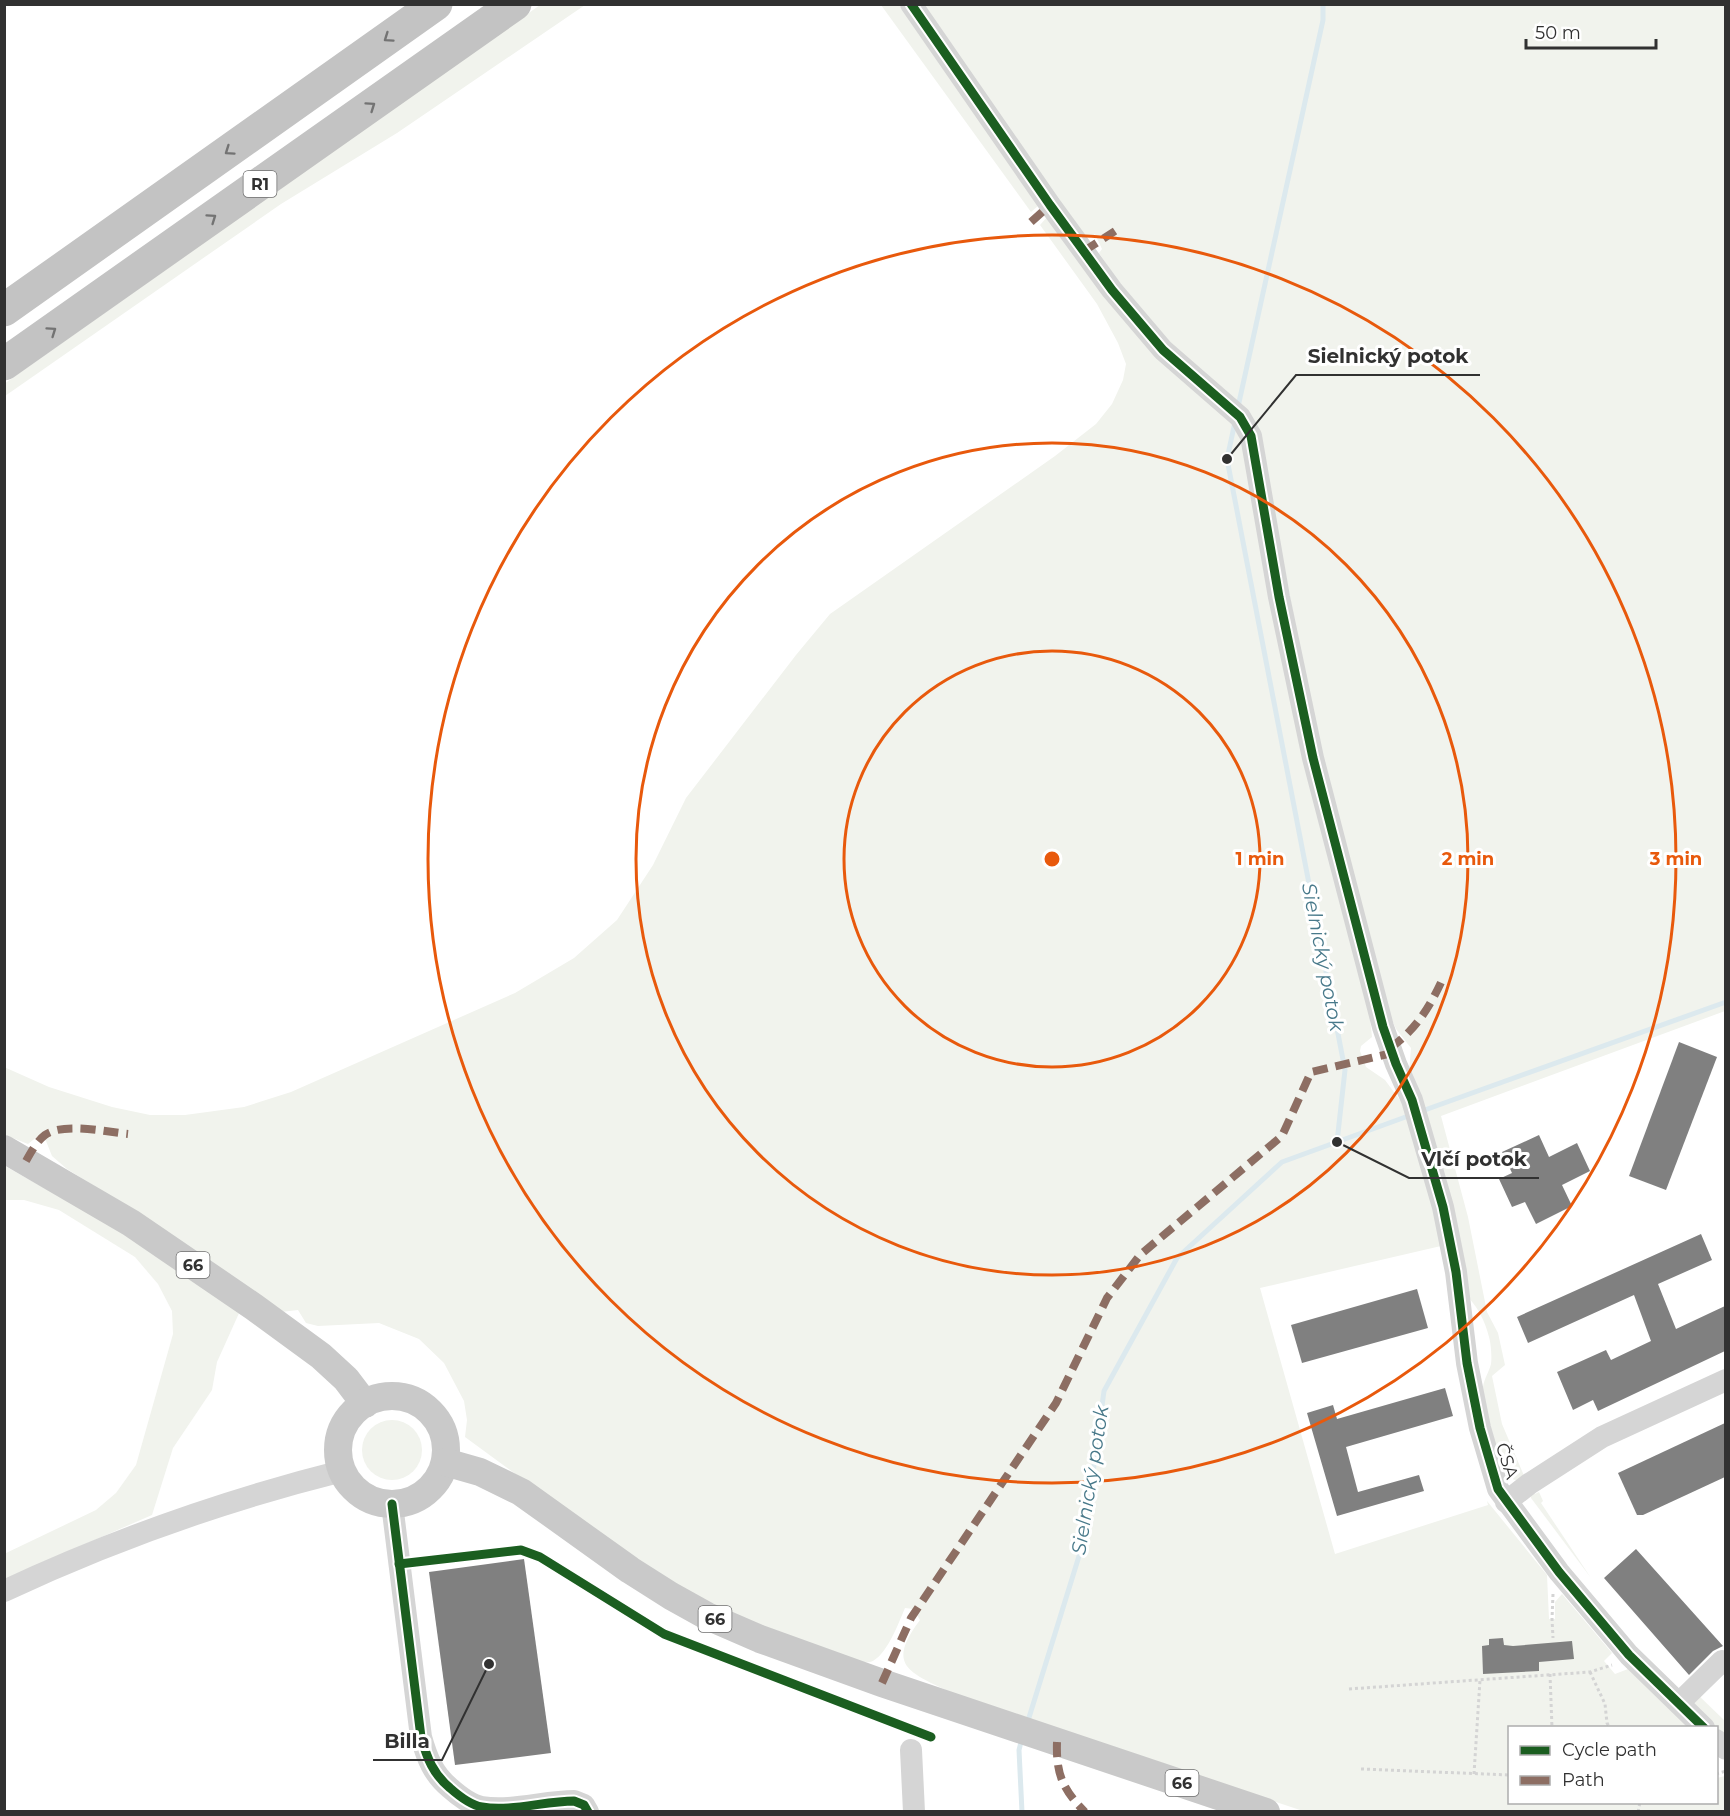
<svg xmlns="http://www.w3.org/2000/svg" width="1730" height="1816" font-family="Montserrat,sans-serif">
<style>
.green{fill:#f1f3ed}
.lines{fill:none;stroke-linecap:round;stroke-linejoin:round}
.stream{stroke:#dce9ee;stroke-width:5}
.building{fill:#808080}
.path{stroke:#d4d4d4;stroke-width:3;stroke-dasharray:3 3;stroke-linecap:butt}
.minor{stroke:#d5d5d5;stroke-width:22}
.major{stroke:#c9c9c9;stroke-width:28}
.highway{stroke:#c3c3c3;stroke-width:33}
.quiet{stroke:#8d6e63;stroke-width:8;stroke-dasharray:15 8;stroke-linecap:butt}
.cycleway-casing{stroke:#fff;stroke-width:13}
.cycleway{stroke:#1b5e20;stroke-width:9}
.oneway{stroke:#737373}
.ring{fill:none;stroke:#e8590c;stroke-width:3}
.labels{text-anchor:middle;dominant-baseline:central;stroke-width:6;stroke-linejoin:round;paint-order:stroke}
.shield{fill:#fff;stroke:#6f6f6f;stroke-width:1.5}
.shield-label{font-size:16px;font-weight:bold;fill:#313131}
.street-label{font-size:18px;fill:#313131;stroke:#fff}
.water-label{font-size:20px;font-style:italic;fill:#48798a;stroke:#fff}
.centre{fill:#e8590c;stroke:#fff;stroke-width:3}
.ring-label{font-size:18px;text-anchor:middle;font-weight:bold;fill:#e8590c;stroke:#fff;stroke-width:6;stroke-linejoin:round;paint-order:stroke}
.leader{fill:none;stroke:#313131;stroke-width:2}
.callout-dot{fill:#313131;stroke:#fff;stroke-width:2}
.callout-label{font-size:20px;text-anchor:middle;font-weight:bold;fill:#313131;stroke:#fff;stroke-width:6;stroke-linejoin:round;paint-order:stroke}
</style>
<rect width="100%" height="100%" fill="#fff"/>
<g class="green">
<path d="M 540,5 L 585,5 L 397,133 L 281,204 L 5,396 L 4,384 Z"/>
<path d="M 881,5 L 899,5 L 962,90 L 1038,206 L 1031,212 Z"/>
<path d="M 918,5 L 1725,5 L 1725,1011 L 1441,1116 L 1468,1217 L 1487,1312 L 1498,1333 L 1505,1365 L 1492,1376 L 1502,1424 L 1525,1478 C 1518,1481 1513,1481 1508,1476 C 1497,1466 1482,1402 1483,1387 C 1484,1379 1489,1372 1491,1364 C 1492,1357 1491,1344 1489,1337 C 1485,1320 1476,1304 1464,1293 L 1409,1072 L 1411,1048 L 1396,1029 L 1382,997 L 1320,753 L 1259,436 L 1150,328 L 1099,253 L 1102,249 L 1095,234 L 1091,237 L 1082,237 Z"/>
<path d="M 1047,217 L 1237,423 L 1369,1008 L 1372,1037 L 1361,1046 L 1360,1051 L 1366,1067 L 1385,1080 L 1402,1103 L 1432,1203 L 1441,1246 L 1260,1288 L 1335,1554 L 1488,1505 L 1487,1501 L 1547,1575 L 1549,1619 L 1555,1619 L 1555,1602 L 1562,1594 L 1612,1653 L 1604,1661 L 1615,1674 L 1628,1669 L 1689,1727 L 1510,1728 L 1510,1802 L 1716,1802 L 1717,1778 L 1725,1776 L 1725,1811 L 1303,1811 L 950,1692 C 908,1672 886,1665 920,1620 L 913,1609 L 905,1608 C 899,1622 886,1658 870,1662 C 865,1663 860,1661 856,1661 L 747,1620 L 700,1599 L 610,1543 L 465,1437 L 467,1420 L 464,1401 L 444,1363 L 419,1339 L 379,1323 L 318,1326 L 306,1323 L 298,1310 L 281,1312 L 158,1226 L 67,1169 L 52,1156 L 46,1141 L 41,1137 L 38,1136 L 28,1144 L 5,1135 L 4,1067 L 49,1087 L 112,1107 L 150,1115 L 185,1115 L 244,1107 L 291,1092 L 515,993 L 574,958 L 617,920 L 653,865 L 686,798 L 796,655 L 830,614 L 1055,456 L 1096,424 L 1112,404 L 1123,380 L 1126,364 L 1118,343 L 1097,304 L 1040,225 Z"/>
<path d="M 5,1166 L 124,1233 L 240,1311 L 217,1362 L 212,1390 L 173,1448 L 152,1515 L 5,1579 L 4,1554 L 96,1510 L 116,1493 L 136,1465 L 173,1334 L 172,1311 L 158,1284 L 135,1257 L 59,1210 L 24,1200 L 5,1200 Z"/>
<circle cx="392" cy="1450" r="30"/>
<path d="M 1533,1492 L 1535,1494 L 1539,1492 L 1543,1501 L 1541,1503 L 1591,1578 L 1531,1498 L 1530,1494 Z"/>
<path d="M 1697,1694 L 1725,1721 L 1725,1738 L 1689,1703 Z"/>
</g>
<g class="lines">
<g class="stream">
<path d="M 1238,407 L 1323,20 L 1323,4"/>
<path d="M 1235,422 L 1227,459 L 1345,1070 L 1337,1142"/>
<path d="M 1422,1111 L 1726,1002"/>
<path d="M 1027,1724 L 1084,1540 L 1104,1391 L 1177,1258 L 1282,1162 L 1411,1115"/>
<path d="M 1022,1738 L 1019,1750 L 1022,1812"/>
</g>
</g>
<g class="building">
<path d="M 1679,1042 L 1717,1057 L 1666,1190 L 1629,1176 Z"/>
<path d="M 1539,1135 L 1549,1157 L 1577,1143 L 1590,1171 L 1562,1185 L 1572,1206 L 1536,1224 L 1525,1202 L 1512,1207 L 1499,1179 L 1512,1173 L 1502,1152 Z"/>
<path d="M 1701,1234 L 1712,1260 L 1658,1284 L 1676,1329 L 1725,1306 L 1725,1351 L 1598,1411 L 1593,1400 L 1573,1410 L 1557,1372 L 1606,1350 L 1611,1360 L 1651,1341 L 1634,1295 L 1528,1343 L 1517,1317 Z"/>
<path d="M 1417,1289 L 1428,1328 L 1302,1363 L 1291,1325 Z"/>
<path d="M 1445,1388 L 1453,1416 L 1346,1447 L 1358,1492 L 1419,1475 L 1424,1491 L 1337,1516 L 1307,1413 L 1333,1405 L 1337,1419 Z"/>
<path d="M 1725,1423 L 1725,1477 L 1643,1515 L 1637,1515 L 1618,1473 Z"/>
<path d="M 1636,1549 L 1723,1646 L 1713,1651 L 1689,1675 L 1604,1578 Z"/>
<path d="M 524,1559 L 551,1753 L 455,1765 L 429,1572 Z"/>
<path d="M 1503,1638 L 1504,1645 L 1513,1646 L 1572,1641 L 1574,1659 L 1539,1662 L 1539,1671 L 1483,1674 L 1482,1646 L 1489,1645 L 1489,1639 Z"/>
</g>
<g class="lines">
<g class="path">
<path d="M 1553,1594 L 1552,1619 L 1553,1638"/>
<path d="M 1590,1672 L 1605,1704 L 1607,1723 L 1610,1728"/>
<path d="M 1550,1674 L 1552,1728"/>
<path d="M 1349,1689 L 1590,1672 L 1612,1665"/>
<path d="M 1361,1769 L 1510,1775"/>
<path d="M 1474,1774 L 1480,1680"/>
<path d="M 1716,1774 L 1726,1771"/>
<path d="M 1638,1812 L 1640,1802"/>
</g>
<g class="minor">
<path d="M 911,4 L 1050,205 L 1112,290 L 1163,350 L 1240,417 L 1251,436 L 1279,597 L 1313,758 L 1383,1027 L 1396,1064 L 1412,1100 L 1443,1207 L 1456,1272 L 1467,1363 L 1480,1428 L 1498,1489 L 1559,1572 L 1629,1655 L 1704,1728"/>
<path d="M 1506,1502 L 1529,1484 L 1602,1437 L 1726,1380"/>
<path d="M 392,1504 L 421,1737 C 427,1758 433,1774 450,1788 C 459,1796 470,1805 482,1807 C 510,1812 545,1801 574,1801 L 584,1805 L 588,1812"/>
<path d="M 4,1591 C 113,1540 226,1500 342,1471"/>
<path d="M 1679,1703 L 1722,1661 L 1726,1664"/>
<path d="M 1716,1740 L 1726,1749"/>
<path d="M 911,1750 L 914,1812"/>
</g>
<g class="major">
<path d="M 4,1149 L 131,1223 L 254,1307 L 321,1356 L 346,1379 L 365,1404"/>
<circle cx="392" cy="1450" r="54"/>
<path d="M 445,1462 L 480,1472 L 521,1492 L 630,1570 L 671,1596 L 707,1616 L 760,1639 L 882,1683 L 1266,1812"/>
</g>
<g class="highway">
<path d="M 4,310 L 436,4"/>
<path d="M 4,364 L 515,4"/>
</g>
<g class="quiet">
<path d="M 1031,222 L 1050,205"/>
<path d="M 1084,251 L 1115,231"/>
<path d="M 1390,1048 C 1417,1029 1431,1005 1444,976"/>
<path d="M 26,1161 C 31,1152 37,1141 45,1135 C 63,1122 107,1132 128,1134"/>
<path d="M 882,1683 L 911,1618 L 1056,1403 L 1107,1298 L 1140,1255 L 1282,1136 L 1311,1072 L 1392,1053"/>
<path d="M 1057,1742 C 1056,1773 1062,1789 1085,1812"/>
</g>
<g class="cycleway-casing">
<g id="cycleway">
<path d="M 911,4 L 1050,205 L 1112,290 L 1163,350 L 1240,417 L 1251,436 L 1279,597 L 1313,758 L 1383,1027 L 1396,1064 L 1412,1100 L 1443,1207 L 1456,1272 L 1467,1363 L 1480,1428 L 1498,1489 L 1559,1572 L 1629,1655 L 1704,1728"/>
<path d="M 392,1504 L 421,1737 C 427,1758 433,1774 450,1788 C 459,1796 470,1805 482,1807 C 510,1812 545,1801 574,1801 L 584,1805 L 588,1812"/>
<path d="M 399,1564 L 521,1550 L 540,1557 L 664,1634 L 931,1737"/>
</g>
</g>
<use href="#cycleway" class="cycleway"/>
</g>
<defs><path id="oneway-chevron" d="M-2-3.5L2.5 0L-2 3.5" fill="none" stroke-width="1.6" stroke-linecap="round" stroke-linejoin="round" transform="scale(1.5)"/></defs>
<g class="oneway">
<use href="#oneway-chevron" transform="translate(388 38) rotate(145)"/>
<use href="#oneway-chevron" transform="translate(371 106) rotate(-35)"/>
<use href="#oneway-chevron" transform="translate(229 151) rotate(145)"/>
<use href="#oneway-chevron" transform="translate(212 218) rotate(-35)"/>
<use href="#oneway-chevron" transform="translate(52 331) rotate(-35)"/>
</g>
<g class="ring">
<circle cx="1052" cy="859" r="208"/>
<circle cx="1052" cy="859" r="416"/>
<circle cx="1052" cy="859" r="624"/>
</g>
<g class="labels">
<g class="shield">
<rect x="243.5" y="171" width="33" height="26" rx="4.5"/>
<rect x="176.5" y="1252" width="33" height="26" rx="4.5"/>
<rect x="698.5" y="1606" width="33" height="26" rx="4.5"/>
<rect x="1165.5" y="1770" width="33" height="26" rx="4.5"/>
</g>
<g class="shield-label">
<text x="260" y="184">R1</text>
<text x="193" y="1265">66</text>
<text x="715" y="1619">66</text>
<text x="1182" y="1783">66</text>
</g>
<g class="street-label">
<text transform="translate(1507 1461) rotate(72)">ČSA</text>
</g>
<g class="water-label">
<text transform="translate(1323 957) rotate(79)">Sielnický potok</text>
<text transform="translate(1090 1480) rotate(-81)">Sielnický potok</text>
</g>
</g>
<circle cx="1052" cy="859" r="9" class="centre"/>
<g class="ring-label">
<text x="1260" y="865">1 min</text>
<text x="1468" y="865">2 min</text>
<text x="1676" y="865">3 min</text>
</g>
<path class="leader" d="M1227 459L1296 375H1480M1337 1142L1409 1178H1539M489 1664L442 1760H373"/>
<g class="callout-dot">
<circle cx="1227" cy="459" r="6"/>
<circle cx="1337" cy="1142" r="6"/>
<circle cx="489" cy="1664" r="6"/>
</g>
<g class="callout-label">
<text x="1388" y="363">Sielnický potok</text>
<text x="1474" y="1166">Vlčí potok</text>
<text x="407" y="1748">Billa</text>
</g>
<rect width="1730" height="1816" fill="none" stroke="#313131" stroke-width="12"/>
<rect x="1508" y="1726" width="210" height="78" fill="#ffffff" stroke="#adadad" stroke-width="1.5"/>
<rect x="1520" y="1746" width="30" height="9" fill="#1b5e20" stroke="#adadad" stroke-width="1.5"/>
<text x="1562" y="1756" font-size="18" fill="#313131">Cycle path</text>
<rect x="1520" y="1776" width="30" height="9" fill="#8d6e63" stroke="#adadad" stroke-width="1.5"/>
<text x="1562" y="1786" font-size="18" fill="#313131">Path</text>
<path d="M1526 39v9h130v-9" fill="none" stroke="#313131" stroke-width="3"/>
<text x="1535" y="39" font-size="18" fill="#313131" stroke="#ffffff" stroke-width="4.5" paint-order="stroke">50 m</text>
</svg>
